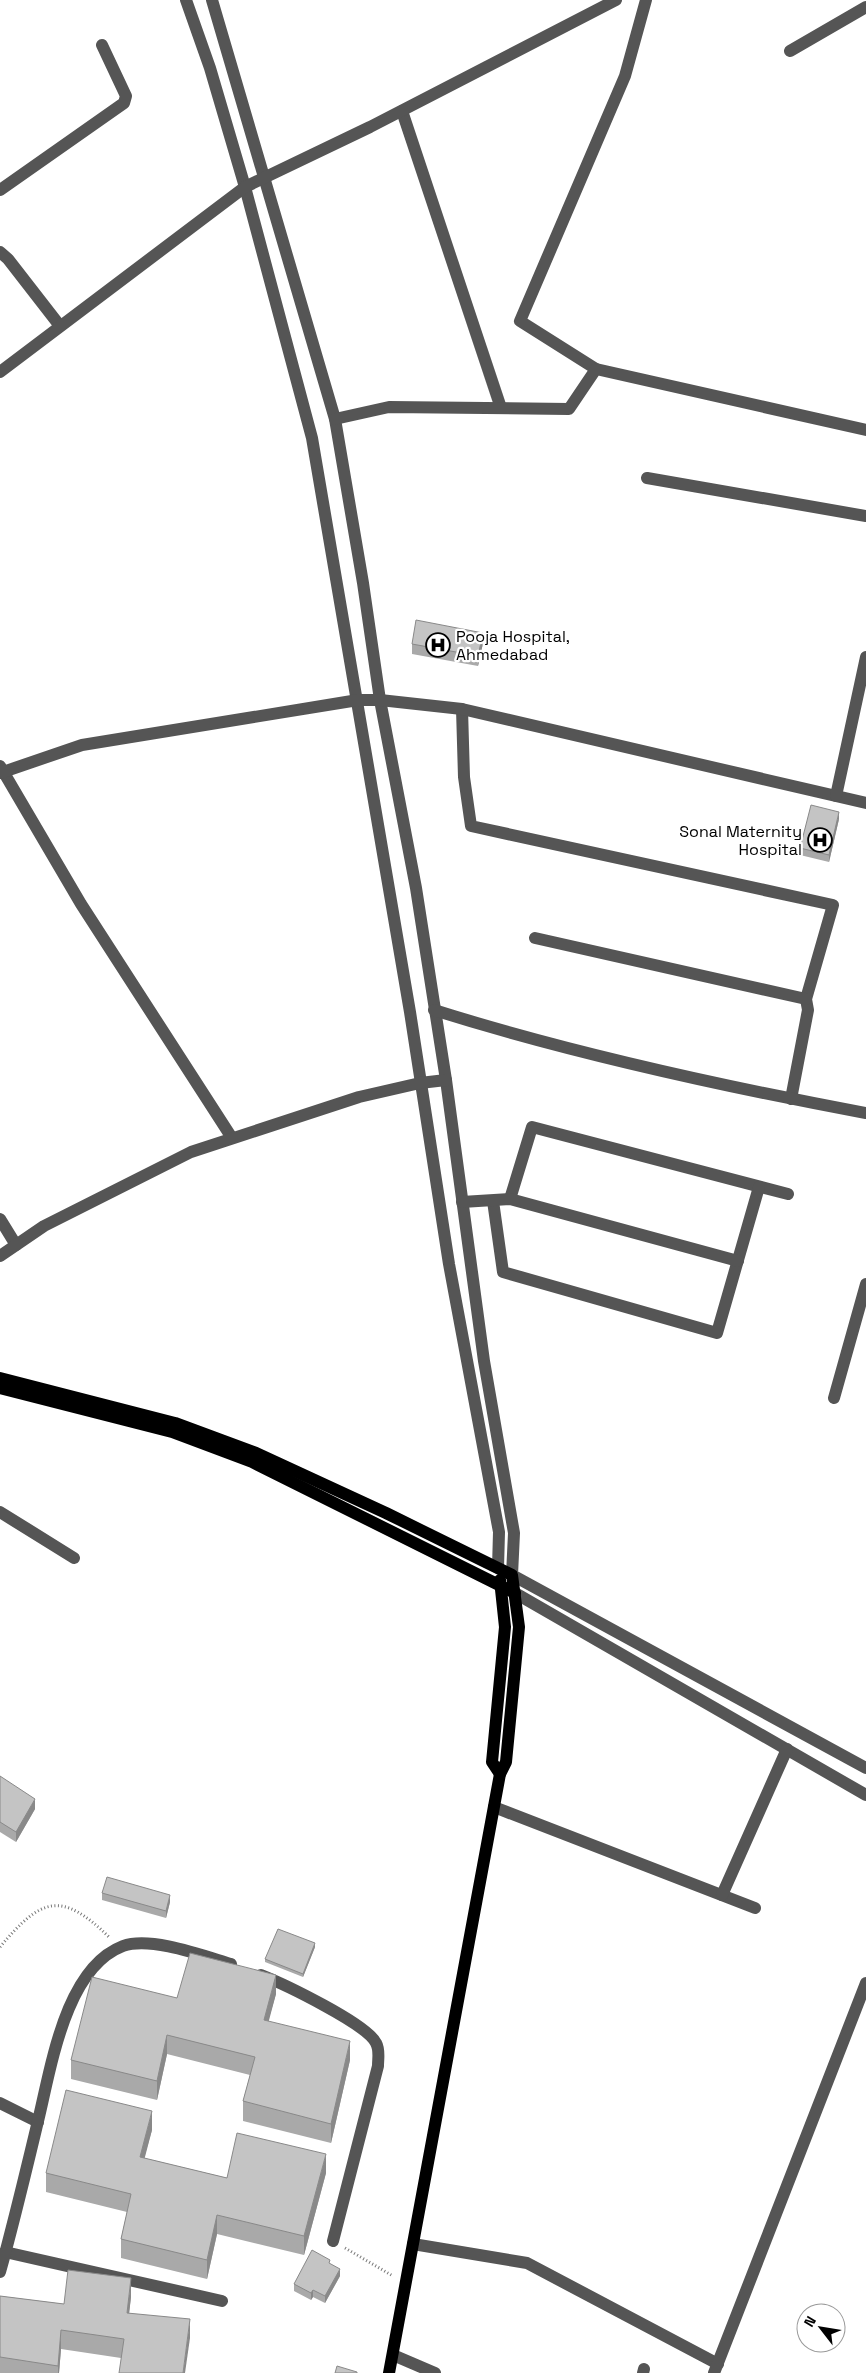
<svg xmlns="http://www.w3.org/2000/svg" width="866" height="2373" font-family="'Space Grotesk',sans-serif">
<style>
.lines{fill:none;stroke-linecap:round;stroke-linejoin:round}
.path{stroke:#777;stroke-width:3;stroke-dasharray:1 2.5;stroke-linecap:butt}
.minor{stroke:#555;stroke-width:12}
.major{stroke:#000;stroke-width:12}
.wall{fill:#a9a9a9}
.shaded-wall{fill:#898989}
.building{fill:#c4c4c4;stroke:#898989}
.labels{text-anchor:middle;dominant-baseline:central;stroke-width:4.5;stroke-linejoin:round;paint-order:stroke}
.poi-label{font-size:16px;fill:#000;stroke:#fff;text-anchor:start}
</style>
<rect width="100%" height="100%" fill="#fff"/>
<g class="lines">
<g class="path">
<path d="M 0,1947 C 41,1898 61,1890 109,1937"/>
<path d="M 345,2248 L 393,2276"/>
</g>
<g class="minor">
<path d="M 186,0 L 210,68 L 245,187 L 312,438 L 410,1012 L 449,1264 L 499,1532 L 498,1568"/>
<path d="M 212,0 L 335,419 L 363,583 L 380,700 L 416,888 L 446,1080 L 484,1361 L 514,1533 L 512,1575 L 866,1768"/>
<path d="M 790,51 L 866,7"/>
<path d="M 402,111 L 501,408"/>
<path d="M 0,190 L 124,103 L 126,96 L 102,45"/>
<path d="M 0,252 L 8,259 L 60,326"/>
<path d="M 596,369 L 520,321 L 625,76 L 646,0"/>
<path d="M 0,372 L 245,187 L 370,127 L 616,0"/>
<path d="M 335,419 L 389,407 L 569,409 L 596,369 L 866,430"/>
<path d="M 647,478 L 866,516"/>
<path d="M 462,709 L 464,777 L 471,826 L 833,905 L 806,999 L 808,1010 L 791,1099"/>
<path d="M 0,766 L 81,904 L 232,1138"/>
<path d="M 0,773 L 82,745 L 358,700 L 380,700 L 462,709 L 866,803"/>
<path d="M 836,796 L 866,657"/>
<path d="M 535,938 L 806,999"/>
<path d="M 434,1010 C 574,1054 721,1086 866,1113"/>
<path d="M 510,1199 L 532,1127 L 788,1194"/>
<path d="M 493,1201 L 503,1272 L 717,1333 L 759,1187"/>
<path d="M 462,1202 L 510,1199 L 738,1261"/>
<path d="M 0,1219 L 16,1245"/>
<path d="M 0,1256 L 44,1226 L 191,1152 L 359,1097 L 420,1083 L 446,1080"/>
<path d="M 834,1398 L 866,1284"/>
<path d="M 0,1512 L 74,1558"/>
<path d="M 515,1593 L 866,1795"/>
<path d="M 494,1807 L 755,1908"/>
<path d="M 722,1895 L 787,1749"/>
<path d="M 261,1975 C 284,1984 367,2024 376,2043 C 380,2050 378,2058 378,2066 L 333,2241"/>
<path d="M 0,2103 L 38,2122"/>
<path d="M 413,2244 L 527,2263 L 718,2364"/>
<path d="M 5,2252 L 222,2301"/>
<path d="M 0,2272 C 14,2222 26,2171 38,2121 C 51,2068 65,1968 123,1946 C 151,1936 204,1956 231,1964"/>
<path d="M 393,2355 L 435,2373"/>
<path d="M 643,2373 L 644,2369"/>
<path d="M 714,2373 L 866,1983"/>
</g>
<g class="major">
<path d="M 0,1378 L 175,1423 L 256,1453 L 386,1513 L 512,1575 L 519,1627 L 506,1762 L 500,1774 L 389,2373"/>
<path d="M 0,1388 L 172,1432 L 252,1462 L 515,1593"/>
<path d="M 500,1774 L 492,1762 L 505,1627 L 500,1580"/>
</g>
</g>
<g class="wall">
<path d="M 483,643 L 478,666 L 412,654 L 412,644 Z"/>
<path d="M 839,819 L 829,862 L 800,855 L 800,848 Z"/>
<path d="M 0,1776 L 35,1809 L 16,1842 L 0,1832 Z"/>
<path d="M 102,1893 L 170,1902 L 166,1918 L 102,1900 Z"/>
<path d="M 315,1947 L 303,1977 L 265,1962 L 265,1959 Z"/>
<path d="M 276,1994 L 268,2021 L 350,2060 L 331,2143 L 243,2121 L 243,2101 L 250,2075 L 167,2054 L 157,2100 L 71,2079 L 71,2060 L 177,1998 Z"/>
<path d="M 152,2130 L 144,2158 L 227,2178 L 326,2173 L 304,2255 L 217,2234 L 207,2279 L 121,2258 L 121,2239 L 127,2212 L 46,2192 L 46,2173 Z"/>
<path d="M 330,2264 L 340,2276 L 325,2303 L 313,2297 L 311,2300 L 294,2291 L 294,2284 Z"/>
<path d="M 0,2296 L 64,2304 L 131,2297 L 129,2313 L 190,2338 L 121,2358 L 61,2349 L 59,2373 L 0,2373 Z"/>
</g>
<g class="shaded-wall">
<path d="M 483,633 L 483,643 L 478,666 L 478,656 Z"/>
<path d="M 839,812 L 839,819 L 829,862 L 829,855 Z"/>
<path d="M 35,1799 L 35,1809 L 16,1842 L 16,1832 Z"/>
<path d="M 170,1895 L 170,1902 L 166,1918 L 166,1911 Z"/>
<path d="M 315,1943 L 315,1947 L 303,1977 L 303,1974 Z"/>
<path d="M 276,1975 L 276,1994 L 264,2039 L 264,2020 Z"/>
<path d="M 167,2035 L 167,2054 L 157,2100 L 157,2081 Z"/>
<path d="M 350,2041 L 350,2060 L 331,2143 L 331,2124 Z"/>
<path d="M 152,2111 L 152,2130 L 140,2176 L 140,2157 Z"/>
<path d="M 326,2154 L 326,2173 L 304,2255 L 304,2236 Z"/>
<path d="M 217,2215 L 217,2234 L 207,2279 L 207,2260 Z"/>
<path d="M 340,2269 L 340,2276 L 325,2303 L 325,2296 Z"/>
<path d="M 131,2278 L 131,2297 L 127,2332 L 127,2313 Z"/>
<path d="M 313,2290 L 313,2297 L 311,2300 L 311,2293 Z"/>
<path d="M 190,2319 L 190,2338 L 185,2373 L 183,2373 Z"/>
<path d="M 61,2330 L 61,2349 L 59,2373 L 58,2373 L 58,2366 Z"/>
</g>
<g class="building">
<path d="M 416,620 L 483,633 L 478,656 L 412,644 Z"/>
<path d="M 811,805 L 839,812 L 829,855 L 800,848 Z"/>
<path d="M 0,1776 L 35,1799 L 16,1832 L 0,1822 Z"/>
<path d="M 107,1877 L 170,1895 L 166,1911 L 102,1893 Z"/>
<path d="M 278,1929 L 315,1943 L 303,1974 L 265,1959 Z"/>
<path d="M 190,1953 L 276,1975 L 264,2020 L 350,2041 L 331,2124 L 243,2101 L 255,2057 L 167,2035 L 157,2081 L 71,2060 L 92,1977 L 177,1998 Z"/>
<path d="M 66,2090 L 152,2111 L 140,2157 L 227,2178 L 237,2133 L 326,2154 L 304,2236 L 217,2215 L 207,2260 L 121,2239 L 131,2194 L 46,2173 Z"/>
<path d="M 312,2250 L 330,2260 L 329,2263 L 340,2269 L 325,2296 L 313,2290 L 311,2293 L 294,2284 Z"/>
<path d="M 68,2270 L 131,2278 L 127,2313 L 190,2319 L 183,2373 L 119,2373 L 124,2339 L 61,2330 L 58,2366 L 0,2357 L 0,2296 L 64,2304 Z"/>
<path d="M 337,2366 L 357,2372 L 357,2373 L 335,2373 Z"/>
</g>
<defs>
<g id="hospital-ring" transform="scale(1.25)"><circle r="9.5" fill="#fff" stroke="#000" stroke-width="1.5"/><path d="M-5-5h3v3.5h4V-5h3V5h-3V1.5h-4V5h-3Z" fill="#000"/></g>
</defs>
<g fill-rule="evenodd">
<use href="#hospital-ring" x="438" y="645"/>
<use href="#hospital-ring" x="820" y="840"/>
</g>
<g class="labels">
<g class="poi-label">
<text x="456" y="636">Pooja Hospital,<tspan x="456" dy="18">Ahmedabad</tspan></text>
<text x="802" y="831" text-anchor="end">Sonal Maternity<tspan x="802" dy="18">Hospital</tspan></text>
</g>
</g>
<g transform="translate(821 2328) rotate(301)"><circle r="24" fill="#ffffff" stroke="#999999"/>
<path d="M0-4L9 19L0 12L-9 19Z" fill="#000000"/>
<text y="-8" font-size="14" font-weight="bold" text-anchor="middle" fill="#000000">N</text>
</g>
</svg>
